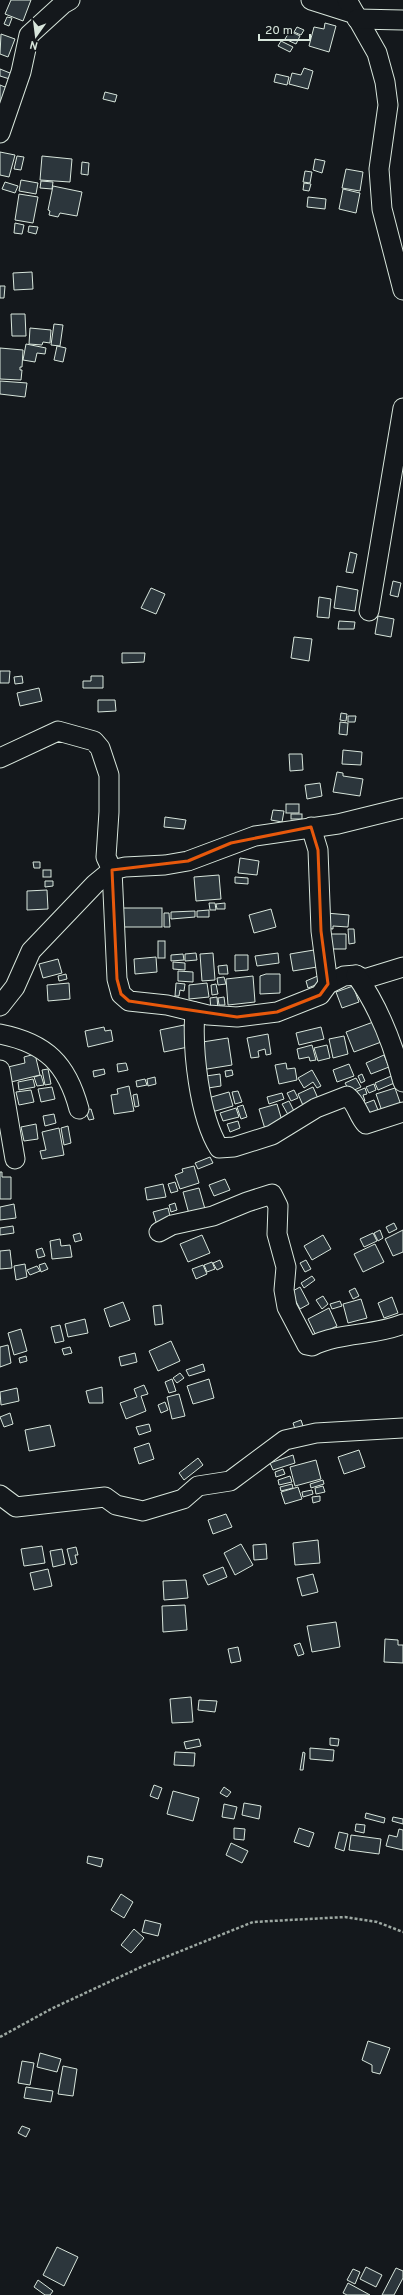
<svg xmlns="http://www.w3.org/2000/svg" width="403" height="2295" font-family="Overpass,sans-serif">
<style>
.building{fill:#2c363c;stroke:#d8e6dc}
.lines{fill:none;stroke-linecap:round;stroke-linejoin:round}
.minor-casing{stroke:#d8e6dc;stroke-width:21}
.path{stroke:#9da8a2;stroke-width:2.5;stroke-dasharray:3 2;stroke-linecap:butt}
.minor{stroke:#14181c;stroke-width:19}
.marked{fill:none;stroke:#e8590c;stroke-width:3;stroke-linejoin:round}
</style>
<rect width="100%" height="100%" fill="#14181c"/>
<g class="building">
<path d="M 11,0 L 31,0 L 23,21 L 5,14 Z"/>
<path d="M 7,17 L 12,18 L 9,26 L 4,24 Z"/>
<path d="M 325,23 L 336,26 L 329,52 L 309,46 L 314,27 L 324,29 Z"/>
<path d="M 297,27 L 304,30 L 301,35 L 294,32 Z"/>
<path d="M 290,31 L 300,36 L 296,44 L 285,39 Z"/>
<path d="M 1,34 L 15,39 L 8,57 L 0,54 Z"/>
<path d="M 281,41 L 293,47 L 290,52 L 278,46 Z"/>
<path d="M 304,68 L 313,71 L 308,89 L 289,84 L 292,73 L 301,75 Z"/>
<path d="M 0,69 L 15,75 L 13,80 L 0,76 Z"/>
<path d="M 276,74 L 289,77 L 287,85 L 274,82 Z"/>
<path d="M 0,85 L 10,89 L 0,107 Z"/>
<path d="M 105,92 L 117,95 L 115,102 L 103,99 Z"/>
<path d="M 0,152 L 15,155 L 9,177 L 0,175 Z"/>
<path d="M 17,156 L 24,157 L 21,170 L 14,169 Z"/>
<path d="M 42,156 L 72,159 L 70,182 L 40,180 Z"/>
<path d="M 315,159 L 325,161 L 322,173 L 313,170 Z"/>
<path d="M 82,162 L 89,163 L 88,175 L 81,174 Z"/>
<path d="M 346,169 L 363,172 L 360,191 L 342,188 Z"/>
<path d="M 305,171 L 312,172 L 310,183 L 303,182 Z"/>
<path d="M 21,180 L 38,183 L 36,194 L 19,191 Z"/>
<path d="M 41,181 L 53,182 L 52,189 L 40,188 Z"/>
<path d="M 5,182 L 18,186 L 15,193 L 2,189 Z"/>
<path d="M 304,183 L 311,184 L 309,191 L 303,190 Z"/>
<path d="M 53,186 L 82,192 L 77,216 L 60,213 L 58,217 L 49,215 L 50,211 L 48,210 Z"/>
<path d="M 343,189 L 360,193 L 356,213 L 339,209 Z"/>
<path d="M 19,194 L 38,197 L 33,223 L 15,220 Z"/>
<path d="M 308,197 L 326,199 L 325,209 L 307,207 Z"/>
<path d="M 15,223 L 24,225 L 22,234 L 14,233 Z"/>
<path d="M 29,226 L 38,227 L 36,234 L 28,232 Z"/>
<path d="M 32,272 L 33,289 L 14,290 L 13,273 Z"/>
<path d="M 0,286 L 5,286 L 4,298 L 0,298 Z"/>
<path d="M 11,314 L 25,314 L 26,336 L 12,336 Z"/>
<path d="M 54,324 L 63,325 L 60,346 L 51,345 Z"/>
<path d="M 30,328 L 51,330 L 50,343 L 43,342 L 42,345 L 29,344 Z"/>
<path d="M 26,344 L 46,348 L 45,354 L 37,353 L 35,362 L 23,360 Z"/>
<path d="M 57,346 L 66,348 L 63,362 L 54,360 Z"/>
<path d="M 0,348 L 23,350 L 22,367 L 20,367 L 20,370 L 22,370 L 21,380 L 0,379 Z"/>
<path d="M 0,381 L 27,383 L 25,397 L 0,394 Z"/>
<path d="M 350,552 L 357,554 L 353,573 L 346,572 Z"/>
<path d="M 393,581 L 401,583 L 398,597 L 390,595 Z"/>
<path d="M 337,586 L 358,590 L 355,611 L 334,608 Z"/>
<path d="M 151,588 L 165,594 L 156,614 L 141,608 Z"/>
<path d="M 319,597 L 331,599 L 329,618 L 317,617 Z"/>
<path d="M 378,616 L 394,619 L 391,637 L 375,634 Z"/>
<path d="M 339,621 L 355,622 L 354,629 L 338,629 Z"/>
<path d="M 294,637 L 312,639 L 309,661 L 291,658 Z"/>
<path d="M 122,653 L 145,653 L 144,662 L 122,663 Z"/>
<path d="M 0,671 L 10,671 L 9,683 L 0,683 Z"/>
<path d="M 22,676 L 23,683 L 15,684 L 14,677 Z"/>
<path d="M 91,676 L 103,676 L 103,688 L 83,688 L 83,681 L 91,681 Z"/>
<path d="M 39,688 L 42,701 L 20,706 L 17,693 Z"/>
<path d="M 98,700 L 115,700 L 116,711 L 98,712 Z"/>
<path d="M 341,713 L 347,714 L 346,721 L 340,720 Z"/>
<path d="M 348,716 L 356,716 L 355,722 L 348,722 Z"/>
<path d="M 340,722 L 348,723 L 347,735 L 339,734 Z"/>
<path d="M 343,750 L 362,752 L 361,765 L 342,764 Z"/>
<path d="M 289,754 L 302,754 L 303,770 L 290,771 Z"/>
<path d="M 337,772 L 343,773 L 343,776 L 363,779 L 360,796 L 333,792 Z"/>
<path d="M 320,783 L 322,796 L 307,799 L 305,785 Z"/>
<rect x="286" y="804" width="13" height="9"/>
<path d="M 273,810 L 284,811 L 282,822 L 271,820 Z"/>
<rect x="291" y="814" width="11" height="5"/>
<path d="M 165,817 L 186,820 L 184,829 L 164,827 Z"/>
<path d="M 240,858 L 259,861 L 257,875 L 238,873 Z"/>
<path d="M 33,862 L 40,862 L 40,868 L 34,868 Z"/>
<rect x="43" y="870" width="8" height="7"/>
<path d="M 219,875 L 221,899 L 196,901 L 194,877 Z"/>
<path d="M 235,877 L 248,878 L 248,884 L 235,883 Z"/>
<path d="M 45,881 L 53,881 L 53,886 L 45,887 Z"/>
<path d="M 47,890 L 48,909 L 27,910 L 27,891 Z"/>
<path d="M 209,903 L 215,903 L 216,910 L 210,910 Z"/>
<path d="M 225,903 L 225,909 L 217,909 L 216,904 Z"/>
<rect x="120" y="908" width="42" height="19"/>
<path d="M 271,909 L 276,927 L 254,933 L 249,915 Z"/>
<path d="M 209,910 L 209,917 L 197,917 L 197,911 Z"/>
<path d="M 195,911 L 195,917 L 171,919 L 171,912 Z"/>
<path d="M 164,913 L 169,913 L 170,927 L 164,927 Z"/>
<path d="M 326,913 L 349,915 L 348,927 L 333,926 L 333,929 L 323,928 Z"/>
<path d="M 348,929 L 354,929 L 355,943 L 349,944 Z"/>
<path d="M 330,934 L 346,934 L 346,949 L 329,949 Z"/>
<rect x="158" y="941" width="7" height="17"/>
<path d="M 314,950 L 317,967 L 293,971 L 290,954 Z"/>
<path d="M 196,953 L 197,960 L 185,961 L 185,954 Z"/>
<path d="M 213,953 L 215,980 L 202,981 L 200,954 Z"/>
<path d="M 278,953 L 279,963 L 257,966 L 255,956 Z"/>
<path d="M 183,954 L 184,960 L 171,961 L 171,955 Z"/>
<path d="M 235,955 L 248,955 L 248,970 L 235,971 Z"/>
<path d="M 156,957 L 157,972 L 135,974 L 134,959 Z"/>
<path d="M 58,959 L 62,973 L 43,978 L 39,964 Z"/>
<path d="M 173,962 L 185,963 L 185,970 L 173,969 Z"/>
<path d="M 227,965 L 228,974 L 219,974 L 218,966 Z"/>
<path d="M 178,971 L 193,972 L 193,982 L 178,981 Z"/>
<path d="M 66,974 L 67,979 L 59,981 L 58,976 Z"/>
<path d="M 266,974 L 280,974 L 280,993 L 260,994 L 260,976 Z"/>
<path d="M 320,975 L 323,982 L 308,988 L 306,981 Z"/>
<path d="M 253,976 L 255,1002 L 228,1005 L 226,979 Z"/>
<path d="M 224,977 L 226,984 L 218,985 L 217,978 Z"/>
<path d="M 69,983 L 70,999 L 48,1001 L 47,985 Z"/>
<path d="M 176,983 L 185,984 L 184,991 L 180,990 L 179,996 L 175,996 Z"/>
<path d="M 207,983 L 209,997 L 189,999 L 189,985 Z"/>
<path d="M 216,984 L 218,994 L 212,995 L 211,985 Z"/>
<path d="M 353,986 L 359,1002 L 342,1008 L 336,992 Z"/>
<path d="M 217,997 L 218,1010 L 211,1010 L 210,998 Z"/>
<path d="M 224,997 L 225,1005 L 219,1005 L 218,998 Z"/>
<path d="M 376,1021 L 384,1041 L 354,1052 L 346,1032 Z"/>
<path d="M 184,1025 L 188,1047 L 164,1052 L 160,1030 Z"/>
<path d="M 104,1027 L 105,1031 L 111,1030 L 113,1041 L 88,1047 L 85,1031 Z"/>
<path d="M 321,1027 L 324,1039 L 299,1045 L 296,1033 Z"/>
<path d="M 268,1034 L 271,1054 L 266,1055 L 265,1049 L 258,1051 L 259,1057 L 251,1058 L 247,1038 Z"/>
<path d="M 344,1036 L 348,1054 L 333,1058 L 329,1039 Z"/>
<path d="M 228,1038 L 232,1065 L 201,1070 L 196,1043 Z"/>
<path d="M 312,1045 L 316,1060 L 310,1061 L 309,1057 L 299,1059 L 297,1049 Z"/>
<path d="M 327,1045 L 330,1058 L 318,1061 L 314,1048 Z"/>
<path d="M 35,1054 L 40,1075 L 11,1082 L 8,1067 L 25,1063 L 24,1057 Z"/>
<path d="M 384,1055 L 389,1067 L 371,1074 L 366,1063 Z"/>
<path d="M 126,1063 L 128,1070 L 118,1072 L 117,1064 Z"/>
<path d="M 286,1063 L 287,1069 L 295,1068 L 297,1080 L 279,1084 L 275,1065 Z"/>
<path d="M 349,1064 L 354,1076 L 337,1082 L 333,1070 Z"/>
<path d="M 48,1069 L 51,1084 L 45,1085 L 42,1070 Z"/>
<path d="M 104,1069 L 105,1074 L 94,1077 L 93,1071 Z"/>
<path d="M 232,1070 L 233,1075 L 226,1077 L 225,1071 Z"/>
<path d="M 312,1070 L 321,1086 L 317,1088 L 313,1082 L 304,1088 L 298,1078 Z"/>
<path d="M 220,1074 L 221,1086 L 208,1088 L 206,1076 Z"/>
<path d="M 362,1074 L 365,1081 L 361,1083 L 358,1076 Z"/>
<path d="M 396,1074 L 399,1081 L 378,1090 L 375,1083 Z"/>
<path d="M 41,1075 L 44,1085 L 37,1086 L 34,1077 Z"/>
<path d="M 155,1077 L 156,1084 L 148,1086 L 147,1079 Z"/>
<path d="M 356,1078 L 361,1087 L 350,1092 L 345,1083 Z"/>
<path d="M 33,1079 L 35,1087 L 19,1090 L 18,1082 Z"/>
<path d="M 145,1079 L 147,1085 L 137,1087 L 136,1081 Z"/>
<path d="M 374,1084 L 376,1090 L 369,1093 L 366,1087 Z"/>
<path d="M 129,1086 L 134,1111 L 114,1114 L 111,1095 L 118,1094 L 117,1089 Z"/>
<path d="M 52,1087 L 55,1099 L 41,1102 L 38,1089 Z"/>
<path d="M 313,1087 L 320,1103 L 305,1110 L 298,1094 Z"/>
<path d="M 365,1088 L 367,1094 L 363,1095 L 365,1101 L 360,1103 L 355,1092 Z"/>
<path d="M 395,1088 L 402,1108 L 383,1114 L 376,1094 Z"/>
<path d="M 31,1090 L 34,1102 L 19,1105 L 16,1092 Z"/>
<path d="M 294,1090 L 298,1098 L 291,1101 L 287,1093 Z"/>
<path d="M 238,1091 L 242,1102 L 235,1104 L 232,1092 Z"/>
<path d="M 229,1092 L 233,1106 L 212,1112 L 208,1098 Z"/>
<path d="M 282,1093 L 284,1099 L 269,1104 L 267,1097 Z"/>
<path d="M 137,1094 L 139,1106 L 135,1107 L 133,1095 Z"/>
<path d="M 374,1100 L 380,1115 L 367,1120 L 361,1105 Z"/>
<path d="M 289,1101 L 297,1117 L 291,1120 L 282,1104 Z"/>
<path d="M 277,1104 L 283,1124 L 265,1129 L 259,1109 Z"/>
<path d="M 243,1105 L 247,1117 L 241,1119 L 237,1107 Z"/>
<path d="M 236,1108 L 239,1117 L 223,1121 L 220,1113 Z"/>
<path d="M 91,1109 L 94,1119 L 89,1120 L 85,1110 Z"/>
<path d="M 54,1114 L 56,1123 L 45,1126 L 43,1116 Z"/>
<path d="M 238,1121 L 240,1128 L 230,1132 L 227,1124 Z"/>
<path d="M 36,1124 L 38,1139 L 24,1141 L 21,1127 Z"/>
<path d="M 68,1126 L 71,1143 L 64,1145 L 61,1128 Z"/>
<path d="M 59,1128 L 64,1155 L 42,1159 L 40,1151 L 46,1150 L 42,1132 Z"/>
<path d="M 210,1157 L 213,1163 L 198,1169 L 195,1163 Z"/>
<path d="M 194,1166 L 199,1183 L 180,1189 L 175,1175 L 183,1172 L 182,1169 Z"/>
<path d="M 0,1172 L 2,1172 L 2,1177 L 11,1177 L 11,1199 L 0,1199 Z"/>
<path d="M 225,1179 L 230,1190 L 214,1196 L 209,1185 Z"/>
<path d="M 175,1182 L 178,1191 L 171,1193 L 168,1184 Z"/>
<path d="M 163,1184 L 166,1197 L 147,1200 L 145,1188 Z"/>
<path d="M 199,1188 L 205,1209 L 189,1214 L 183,1192 Z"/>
<path d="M 175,1203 L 177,1210 L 171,1212 L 169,1205 Z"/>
<path d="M 14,1204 L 16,1218 L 0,1220 L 0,1207 Z"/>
<path d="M 168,1208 L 170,1216 L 175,1215 L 176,1220 L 157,1225 L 153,1212 Z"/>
<path d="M 394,1223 L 397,1229 L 389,1233 L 386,1227 Z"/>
<path d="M 13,1226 L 14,1233 L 0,1235 L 0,1228 Z"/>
<path d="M 380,1230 L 383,1238 L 378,1241 L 374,1233 Z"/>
<path d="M 403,1230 L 403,1252 L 393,1256 L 385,1239 Z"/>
<path d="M 80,1233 L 82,1240 L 75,1242 L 73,1235 Z"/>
<path d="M 373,1233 L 377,1241 L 364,1247 L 360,1239 Z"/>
<path d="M 202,1235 L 210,1253 L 188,1262 L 180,1244 Z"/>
<path d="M 323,1235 L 331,1249 L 312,1260 L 304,1246 Z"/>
<path d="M 60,1239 L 61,1246 L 70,1245 L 72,1257 L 52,1259 L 50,1241 Z"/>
<path d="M 375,1244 L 384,1262 L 363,1272 L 354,1254 Z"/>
<path d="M 42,1248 L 45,1256 L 38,1258 L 36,1250 Z"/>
<path d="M 10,1250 L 12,1268 L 0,1269 L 0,1251 Z"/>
<path d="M 220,1260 L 223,1267 L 217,1270 L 213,1263 Z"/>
<path d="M 306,1260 L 311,1269 L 305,1272 L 300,1263 Z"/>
<path d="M 212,1262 L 215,1269 L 207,1272 L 204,1265 Z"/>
<path d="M 45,1263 L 48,1269 L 41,1272 L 39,1265 Z"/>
<path d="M 25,1264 L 27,1277 L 16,1280 L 14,1266 Z"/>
<path d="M 203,1265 L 207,1274 L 196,1279 L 192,1269 Z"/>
<path d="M 37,1266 L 40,1271 L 30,1275 L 27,1270 Z"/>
<path d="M 312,1276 L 315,1280 L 304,1288 L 301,1283 Z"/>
<path d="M 300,1287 L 309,1304 L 300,1309 L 291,1292 Z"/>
<path d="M 355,1288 L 359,1296 L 353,1299 L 349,1291 Z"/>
<path d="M 323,1296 L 328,1304 L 322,1309 L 316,1300 Z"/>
<path d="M 392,1297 L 398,1313 L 384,1318 L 378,1303 Z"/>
<path d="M 361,1299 L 367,1318 L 348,1323 L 343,1304 Z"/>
<path d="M 340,1301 L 342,1306 L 332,1309 L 330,1304 Z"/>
<path d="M 123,1302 L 130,1320 L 110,1327 L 104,1309 Z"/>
<path d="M 161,1305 L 163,1324 L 155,1325 L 153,1306 Z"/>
<path d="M 329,1308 L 337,1326 L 316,1336 L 308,1319 Z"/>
<path d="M 85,1319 L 88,1333 L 68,1337 L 65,1324 Z"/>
<path d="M 60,1325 L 64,1341 L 55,1343 L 51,1327 Z"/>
<path d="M 21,1329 L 27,1351 L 14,1355 L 8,1333 Z"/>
<path d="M 171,1341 L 180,1361 L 158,1371 L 149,1351 Z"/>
<path d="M 8,1345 L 11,1363 L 0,1367 L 0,1347 Z"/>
<path d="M 70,1347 L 72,1353 L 64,1355 L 62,1349 Z"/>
<path d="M 135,1353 L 137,1362 L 121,1366 L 119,1357 Z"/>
<path d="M 26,1356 L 27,1361 L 20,1363 L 19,1358 Z"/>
<path d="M 203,1364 L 205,1371 L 189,1376 L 186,1370 Z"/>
<path d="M 180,1373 L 184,1378 L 177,1383 L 173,1378 Z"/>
<path d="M 172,1379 L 176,1391 L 169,1393 L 165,1382 Z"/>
<path d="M 209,1379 L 214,1398 L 193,1404 L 187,1386 Z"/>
<path d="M 144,1385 L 148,1394 L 141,1396 L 146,1411 L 126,1419 L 120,1403 L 137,1397 L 134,1389 Z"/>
<path d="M 102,1387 L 103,1403 L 89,1403 L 86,1391 Z"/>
<path d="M 17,1388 L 19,1401 L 1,1405 L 0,1392 Z"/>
<path d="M 179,1394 L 185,1416 L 172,1419 L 167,1397 Z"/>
<path d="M 165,1402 L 168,1410 L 161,1413 L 158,1405 Z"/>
<path d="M 10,1413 L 13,1424 L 4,1427 L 0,1417 Z"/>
<path d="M 301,1420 L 303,1426 L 295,1429 L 293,1423 Z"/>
<path d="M 149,1424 L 151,1431 L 139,1435 L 136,1427 Z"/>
<path d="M 50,1425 L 55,1446 L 29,1451 L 25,1430 Z"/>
<path d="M 149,1443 L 154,1459 L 139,1464 L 134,1448 Z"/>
<path d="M 359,1450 L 365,1467 L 344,1474 L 338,1457 Z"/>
<path d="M 293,1455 L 295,1463 L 273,1470 L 270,1463 Z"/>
<path d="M 198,1458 L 203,1465 L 184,1480 L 179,1473 Z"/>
<path d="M 316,1460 L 321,1479 L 295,1486 L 290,1467 Z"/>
<path d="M 283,1469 L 285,1474 L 276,1477 L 275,1472 Z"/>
<path d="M 290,1476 L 292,1482 L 279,1485 L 278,1480 Z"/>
<path d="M 323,1480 L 324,1484 L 311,1488 L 310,1484 Z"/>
<path d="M 292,1484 L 293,1488 L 281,1491 L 280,1487 Z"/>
<path d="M 323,1486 L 325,1492 L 316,1494 L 315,1488 Z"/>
<path d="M 298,1487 L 302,1499 L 285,1504 L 281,1492 Z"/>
<path d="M 312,1490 L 313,1494 L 303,1497 L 302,1492 Z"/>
<path d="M 320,1496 L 320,1501 L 313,1503 L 312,1497 Z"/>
<path d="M 226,1514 L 232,1527 L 213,1534 L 208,1520 Z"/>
<path d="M 318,1540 L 320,1563 L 295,1565 L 293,1543 Z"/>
<path d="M 241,1544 L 253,1565 L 235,1575 L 224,1553 Z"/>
<path d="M 266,1544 L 267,1559 L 254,1560 L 253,1545 Z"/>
<path d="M 42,1546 L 45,1563 L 24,1566 L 21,1549 Z"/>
<path d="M 76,1547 L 78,1555 L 75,1555 L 77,1563 L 71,1565 L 67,1549 Z"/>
<path d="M 62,1549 L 65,1564 L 53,1567 L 50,1551 Z"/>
<path d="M 223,1567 L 227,1577 L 208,1585 L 203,1575 Z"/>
<path d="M 48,1569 L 52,1586 L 34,1590 L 30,1573 Z"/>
<path d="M 313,1574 L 318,1592 L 302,1596 L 297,1578 Z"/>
<path d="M 186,1580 L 188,1598 L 164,1600 L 163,1581 Z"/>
<path d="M 185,1605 L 187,1630 L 163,1632 L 162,1606 Z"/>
<path d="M 336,1622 L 340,1647 L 312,1652 L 307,1626 Z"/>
<path d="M 385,1639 L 398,1640 L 398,1645 L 403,1645 L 403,1663 L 384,1662 Z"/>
<path d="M 300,1643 L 304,1654 L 298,1656 L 294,1645 Z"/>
<path d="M 238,1647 L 241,1661 L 231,1663 L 228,1649 Z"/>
<path d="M 191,1697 L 193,1722 L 172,1723 L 170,1699 Z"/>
<path d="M 199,1700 L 217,1701 L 215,1712 L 198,1710 Z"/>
<path d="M 330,1738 L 339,1739 L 338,1746 L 330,1745 Z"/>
<path d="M 199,1739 L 201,1746 L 186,1749 L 184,1742 Z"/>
<path d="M 310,1748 L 334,1750 L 333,1761 L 310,1759 Z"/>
<path d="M 175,1752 L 195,1753 L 194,1766 L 174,1765 Z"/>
<path d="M 303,1752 L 305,1753 L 303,1770 L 300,1770 Z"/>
<path d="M 154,1785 L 162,1788 L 158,1799 L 150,1796 Z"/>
<path d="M 224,1787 L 231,1792 L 227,1797 L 220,1793 Z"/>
<path d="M 173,1791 L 199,1798 L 193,1821 L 167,1814 Z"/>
<path d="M 244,1803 L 261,1806 L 259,1819 L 242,1815 Z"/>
<path d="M 224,1804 L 237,1807 L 234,1819 L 222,1817 Z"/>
<path d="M 366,1813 L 385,1818 L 384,1823 L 365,1818 Z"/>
<path d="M 393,1817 L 403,1819 L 403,1824 L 392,1821 Z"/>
<path d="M 356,1824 L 365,1825 L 364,1833 L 355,1831 Z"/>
<path d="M 234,1828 L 245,1829 L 244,1840 L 234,1839 Z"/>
<path d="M 299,1828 L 314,1833 L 309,1847 L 294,1842 Z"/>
<path d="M 399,1829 L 403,1830 L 403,1850 L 386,1846 L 389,1835 L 397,1837 Z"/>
<path d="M 339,1832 L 348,1834 L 344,1851 L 335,1848 Z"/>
<path d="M 351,1835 L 381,1839 L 379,1854 L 349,1850 Z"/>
<path d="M 231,1843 L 248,1851 L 242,1863 L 226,1855 Z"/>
<path d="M 88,1856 L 103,1859 L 101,1867 L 87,1863 Z"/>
<path d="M 121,1894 L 133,1902 L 124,1918 L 111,1910 Z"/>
<path d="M 145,1920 L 161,1924 L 158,1936 L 142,1932 Z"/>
<path d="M 134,1929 L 144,1938 L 131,1953 L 121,1945 Z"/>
<path d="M 368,2041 L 390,2048 L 380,2074 L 372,2072 L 372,2065 L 362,2060 Z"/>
<path d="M 40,2053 L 61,2059 L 57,2072 L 37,2067 Z"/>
<path d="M 22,2061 L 34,2063 L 30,2085 L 18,2083 Z"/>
<path d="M 63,2066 L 77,2069 L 73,2096 L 58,2094 Z"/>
<path d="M 26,2087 L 53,2091 L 51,2102 L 24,2098 Z"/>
<path d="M 22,2126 L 30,2129 L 26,2137 L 18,2133 Z"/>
<path d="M 57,2247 L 78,2257 L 64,2286 L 43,2275 Z"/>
<path d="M 366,2267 L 382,2275 L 376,2287 L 360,2279 Z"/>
<path d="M 396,2268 L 403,2271 L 403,2278 L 394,2295 L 382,2295 Z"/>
<path d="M 353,2269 L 360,2272 L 355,2284 L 347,2280 Z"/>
<path d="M 38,2280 L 53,2291 L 50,2295 L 45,2295 L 34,2287 Z"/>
<path d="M 348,2283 L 370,2295 L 347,2295 L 343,2293 Z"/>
</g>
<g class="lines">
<g class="minor-casing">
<g id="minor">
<path d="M 311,0 L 355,14"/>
<path d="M 347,0 L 377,53 L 385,82 L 388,105 L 379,169 L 382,209 L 403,290"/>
<path d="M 357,19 L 403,20"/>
<path d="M 0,133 L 21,72 L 29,35 L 63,4 L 70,0"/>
<path d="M 369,611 L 403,408"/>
<path d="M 0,758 L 58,731 L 94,741 L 100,748 L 109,775 L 109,812 L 106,857 L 112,870 L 117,979 L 121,994 L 129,1001 L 167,1005 L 208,1015 L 237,1017 L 277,1012 L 320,995 L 328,984 L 344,976 L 356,975 L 364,979 L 403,967"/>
<path d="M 311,827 L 318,850 L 321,931 L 328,984"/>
<path d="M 356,975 C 379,1007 393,1044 403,1082"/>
<path d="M 0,1006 L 15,987 L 31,951 L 95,884 L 112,870 L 125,867 L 165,865 L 188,861 L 255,836 L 338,824 L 403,808"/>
<path d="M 195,1012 C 192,1049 199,1116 219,1148 L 234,1147 L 272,1135 L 316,1108 L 347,1096 C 357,1103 358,1116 366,1124 L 403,1112"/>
<path d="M 0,1034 C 46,1043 67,1064 79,1109"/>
<path d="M 0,1070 L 15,1159"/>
<path d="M 159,1232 L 172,1225 L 213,1216 L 247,1202 L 272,1194 L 278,1206 L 277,1234 L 286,1267 L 284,1290 L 287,1307 L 307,1345 L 312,1346 C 340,1332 374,1336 403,1324"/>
<path d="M 0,1495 L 16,1507 L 105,1497 L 116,1505 L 143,1511 L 183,1499 L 198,1486 L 230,1481 L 285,1440 L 316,1433 L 403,1428"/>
</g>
</g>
<path class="path" d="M 0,2037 L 51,2009 L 141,1967 L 253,1922 L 345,1917 L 377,1922 L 403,1932"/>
<use href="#minor" class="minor"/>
</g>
<path class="marked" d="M 311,827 L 318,850 L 321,931 L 328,984 L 320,995 L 277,1012 L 237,1017 L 129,1001 L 121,994 L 117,979 L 112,870 L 188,861 L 231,843 Z"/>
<g transform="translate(36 36) rotate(194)" stroke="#14181c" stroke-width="3" paint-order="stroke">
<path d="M0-3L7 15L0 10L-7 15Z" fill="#d8e6dc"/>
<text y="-6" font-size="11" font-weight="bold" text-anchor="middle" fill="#d8e6dc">N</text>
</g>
<path d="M259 34v6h51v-6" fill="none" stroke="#d8e6dc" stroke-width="2"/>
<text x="265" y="34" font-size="12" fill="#d8e6dc" stroke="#14181c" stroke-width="3" paint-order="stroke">20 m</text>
</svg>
